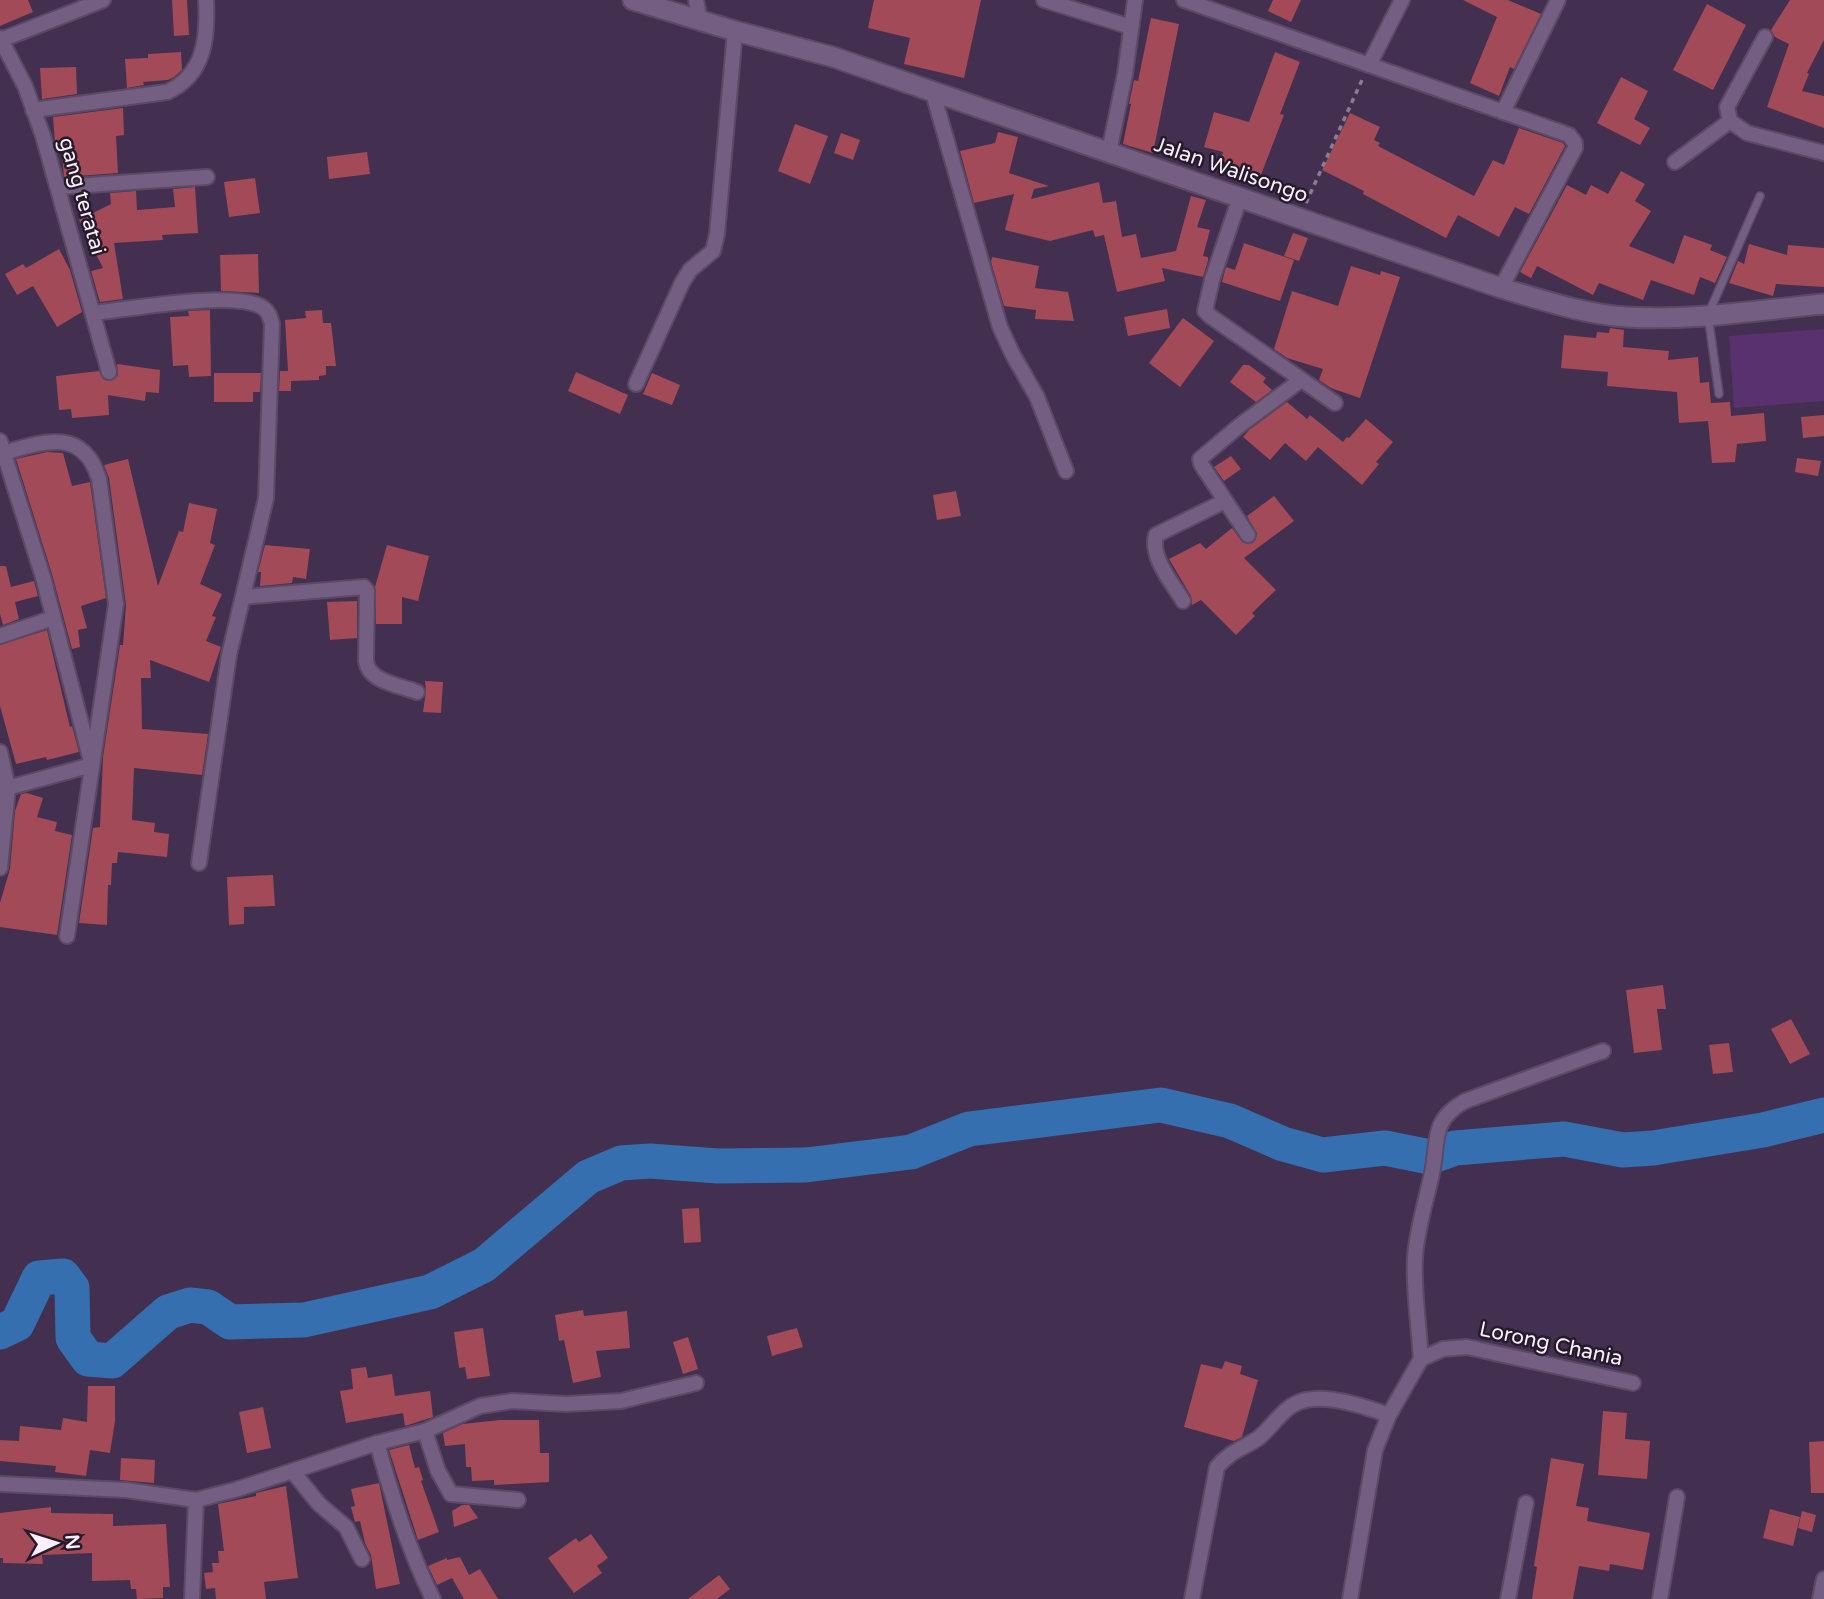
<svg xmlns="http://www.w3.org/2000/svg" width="1824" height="1599" font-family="'Varela Round',sans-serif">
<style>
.green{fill:#5a316f}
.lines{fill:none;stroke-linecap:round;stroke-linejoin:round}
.river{stroke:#356faf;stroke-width:35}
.building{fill:#a24a57}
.service-casing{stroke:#5b4a65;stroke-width:10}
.minor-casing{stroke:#5b4a65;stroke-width:18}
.tertiary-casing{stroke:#5b4a65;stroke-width:23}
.path{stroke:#8b7b94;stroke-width:3.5;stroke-dasharray:5 5;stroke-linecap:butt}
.service{stroke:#745e81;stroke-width:7}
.minor{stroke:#745e81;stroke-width:14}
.tertiary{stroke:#745e81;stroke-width:19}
.labels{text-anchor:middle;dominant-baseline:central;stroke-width:5;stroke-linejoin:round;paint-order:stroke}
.street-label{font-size:21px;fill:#f9efff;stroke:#251b2a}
</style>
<rect width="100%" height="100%" fill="#432f4f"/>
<path class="green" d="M 1824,329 L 1824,401 L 1734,408 L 1729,336 Z"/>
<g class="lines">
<path class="river" d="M 0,1332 L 17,1324 L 39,1278 L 63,1276 L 72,1288 L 73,1338 L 88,1359 L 112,1361 L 168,1312 L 190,1305 L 208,1307 L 230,1322 L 304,1320 L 430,1292 L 484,1265 L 588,1177 L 621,1163 L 650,1161 L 718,1166 L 806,1165 L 911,1152 L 969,1129 L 1161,1105 L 1230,1121 L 1283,1144 L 1323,1155 L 1385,1148 L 1430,1157 L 1455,1148 L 1564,1139 L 1623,1150 L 1653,1148 L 1763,1130 L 1824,1115"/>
</g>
<g class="building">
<path d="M 0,0 L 28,0 L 33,12 L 0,26 Z"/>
<path d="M 172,0 L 187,0 L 189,35 L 174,36 Z"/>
<path d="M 874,0 L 981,0 L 964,78 L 904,64 L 910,38 L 868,28 Z"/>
<path d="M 1273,0 L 1301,0 L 1291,22 L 1268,11 Z"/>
<path d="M 1463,0 L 1508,0 L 1541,14 L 1514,69 L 1510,67 L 1499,96 L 1470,83 L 1497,17 Z"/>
<path d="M 1790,0 L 1824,0 L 1824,40 L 1807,73 L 1809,74 L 1802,91 L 1824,96 L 1824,128 L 1767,107 L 1789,44 L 1775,37 L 1771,30 Z"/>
<path d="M 1707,4 L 1746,25 L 1713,90 L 1673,70 Z"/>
<path d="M 1151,18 L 1179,24 L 1153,153 L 1123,144 L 1131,104 L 1129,104 L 1134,80 L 1138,81 Z"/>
<path d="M 181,52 L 182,70 L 174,77 L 168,80 L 143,82 L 144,85 L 127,88 L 125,59 L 148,58 L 148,54 Z"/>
<path d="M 1275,52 L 1300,62 L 1280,114 L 1284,115 L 1259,180 L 1219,164 L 1223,152 L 1204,147 L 1214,112 L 1249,122 Z"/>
<path d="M 76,67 L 77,94 L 42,99 L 40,68 Z"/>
<path d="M 1621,77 L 1648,91 L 1634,119 L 1650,128 L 1640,145 L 1597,123 Z"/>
<path d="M 123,108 L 124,135 L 116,136 L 118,173 L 64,177 L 61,142 L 55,143 L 53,117 Z"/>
<path d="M 1350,113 L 1380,127 L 1374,140 L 1380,143 L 1378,146 L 1474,196 L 1493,160 L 1504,165 L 1519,128 L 1563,143 L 1565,146 L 1529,214 L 1515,207 L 1499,237 L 1458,215 L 1446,238 L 1363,194 L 1364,191 L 1322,170 Z"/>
<path d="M 795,124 L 828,136 L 810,184 L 778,171 Z"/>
<path d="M 998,132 L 1018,137 L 1009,173 L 1049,186 L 1034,189 L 1031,199 L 1099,182 L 1103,203 L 1116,201 L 1122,237 L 1136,234 L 1141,258 L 1176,251 L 1191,196 L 1206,200 L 1197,227 L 1210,230 L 1203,256 L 1208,257 L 1208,261 L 1203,277 L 1162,268 L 1165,281 L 1117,292 L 1104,235 L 1095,237 L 1093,230 L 1050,241 L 1005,230 L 1014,194 L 974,203 L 960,151 L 995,143 Z"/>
<path d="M 841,133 L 860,140 L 853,160 L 834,153 Z"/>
<path d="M 367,152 L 370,174 L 329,179 L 327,157 Z"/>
<path d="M 1621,171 L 1645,184 L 1635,201 L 1651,211 L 1629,246 L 1674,264 L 1684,235 L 1712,245 L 1710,250 L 1727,257 L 1715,283 L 1700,277 L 1694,295 L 1651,280 L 1643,300 L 1599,283 L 1593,295 L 1537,266 L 1531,278 L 1520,272 L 1567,185 L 1586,195 L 1591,185 L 1608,194 Z"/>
<path d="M 255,178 L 260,213 L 229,217 L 224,182 Z"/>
<path d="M 195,187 L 198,233 L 162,235 L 163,240 L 114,243 L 123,299 L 100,302 L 91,271 L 103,268 L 79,220 L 111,204 L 110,193 L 136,191 L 137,210 L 175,207 L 173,189 Z"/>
<path d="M 1293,233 L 1308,238 L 1299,261 L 1284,256 Z"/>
<path d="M 1244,243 L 1294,260 L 1280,301 L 1222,282 L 1226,267 L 1235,270 Z"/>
<path d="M 1749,244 L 1787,255 L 1788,245 L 1824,248 L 1824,287 L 1776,284 L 1773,296 L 1729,283 L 1738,261 L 1744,264 Z"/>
<path d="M 59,249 L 70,270 L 82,312 L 57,327 L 33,286 L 17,295 L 5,274 L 23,264 L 26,268 Z"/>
<path d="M 258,254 L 259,293 L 221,291 L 220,255 Z"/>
<path d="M 992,257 L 1039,266 L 1035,288 L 1068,292 L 1074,321 L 1035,319 L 1036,310 L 1004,306 L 991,262 Z"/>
<path d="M 1351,266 L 1380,275 L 1381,271 L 1400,277 L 1360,398 L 1331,388 L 1319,380 L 1323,369 L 1287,358 L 1274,349 L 1292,291 L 1338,306 Z"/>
<path d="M 1167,309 L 1170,328 L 1128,336 L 1124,317 Z"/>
<path d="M 210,310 L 211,376 L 189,377 L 188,365 L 173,366 L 170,317 L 189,316 L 188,311 Z"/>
<path d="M 322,310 L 323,323 L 331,323 L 336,366 L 326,366 L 326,375 L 319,376 L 319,380 L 291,381 L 291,391 L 279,391 L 280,371 L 288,371 L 285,320 L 306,318 L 305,311 Z"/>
<path d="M 1183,318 L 1214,341 L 1180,387 L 1149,363 Z"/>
<path d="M 1610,328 L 1624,330 L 1623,347 L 1669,351 L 1668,360 L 1698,357 L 1700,383 L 1709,382 L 1711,403 L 1730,402 L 1731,416 L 1764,413 L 1766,441 L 1737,444 L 1735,462 L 1712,463 L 1708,421 L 1679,423 L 1677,392 L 1607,386 L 1608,372 L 1561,368 L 1564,335 L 1596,338 L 1597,332 L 1609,333 Z"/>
<path d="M 117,364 L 160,370 L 159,393 L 146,392 L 145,401 L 108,395 L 109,415 L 72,418 L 71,409 L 59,410 L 56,376 L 99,371 L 103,379 L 111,381 L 118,375 Z"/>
<path d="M 1243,365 L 1249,365 L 1266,378 L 1263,382 L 1272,390 L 1256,402 L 1230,382 Z"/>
<path d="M 576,372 L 628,395 L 620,414 L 568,391 Z"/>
<path d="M 214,373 L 261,373 L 260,392 L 253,392 L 253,402 L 214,402 Z"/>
<path d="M 652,373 L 680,385 L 672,405 L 643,394 Z"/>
<path d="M 1287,402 L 1307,419 L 1310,415 L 1343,442 L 1347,437 L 1349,438 L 1366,419 L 1393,442 L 1376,462 L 1379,464 L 1362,485 L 1318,447 L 1306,461 L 1285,443 L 1270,460 L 1243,437 L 1249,430 Z"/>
<path d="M 1824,415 L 1824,436 L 1803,438 L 1801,417 Z"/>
<path d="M 47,452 L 63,453 L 72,486 L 90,482 L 106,598 L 81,606 L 87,628 L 78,630 L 80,647 L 72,649 L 52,574 L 16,459 Z"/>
<path d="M 1231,456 L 1241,469 L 1224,481 L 1214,467 Z"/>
<path d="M 1797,458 L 1821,461 L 1818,476 L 1795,472 Z"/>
<path d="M 128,459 L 158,586 L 179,531 L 183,532 L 189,503 L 217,509 L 210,543 L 215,545 L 200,584 L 222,594 L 212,616 L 216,617 L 206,641 L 221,647 L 209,682 L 150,660 L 151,678 L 141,678 L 142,729 L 208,734 L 202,775 L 134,768 L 132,820 L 155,823 L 154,832 L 169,834 L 167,857 L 118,852 L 117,863 L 112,863 L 111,885 L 108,885 L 107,925 L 79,923 L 93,828 L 100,827 L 103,757 L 120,645 L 123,645 L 126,605 L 109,478 L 104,465 Z"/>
<path d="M 956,491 L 961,516 L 937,520 L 933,495 Z"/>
<path d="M 1274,496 L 1294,521 L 1244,558 L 1276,590 L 1252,613 L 1255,616 L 1236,635 L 1201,600 L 1192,605 L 1191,596 L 1169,559 L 1200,543 L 1206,549 L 1232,528 L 1243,543 L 1253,543 L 1257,534 L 1247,516 Z"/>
<path d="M 265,545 L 310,549 L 306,579 L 293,577 L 292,583 L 260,586 L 261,572 L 258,572 Z"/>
<path d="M 387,545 L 429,556 L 418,601 L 402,597 L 402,624 L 376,624 L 375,587 Z"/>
<path d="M 0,566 L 6,566 L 11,587 L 34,581 L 38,596 L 15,602 L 19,619 L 3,625 L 0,614 Z"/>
<path d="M 357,601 L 357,638 L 330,640 L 327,602 Z"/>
<path d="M 47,630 L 70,727 L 72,726 L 79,752 L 47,760 L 46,757 L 16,764 L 0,706 L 0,645 Z"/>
<path d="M 425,681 L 443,682 L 441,713 L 423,712 L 426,691 Z"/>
<path d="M 27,793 L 43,798 L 37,817 L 57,822 L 55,831 L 72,835 L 57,935 L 0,927 L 0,903 L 10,869 L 15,811 L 21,794 Z"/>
<path d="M 273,875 L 275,906 L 244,907 L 244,924 L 229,925 L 227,877 Z"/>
<path d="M 1663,985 L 1666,1009 L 1657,1009 L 1662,1050 L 1634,1053 L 1626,990 Z"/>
<path d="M 1791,1019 L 1810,1054 L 1790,1064 L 1771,1029 Z"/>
<path d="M 1729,1043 L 1733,1072 L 1713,1074 L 1709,1045 Z"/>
<path d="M 699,1208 L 701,1242 L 684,1243 L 682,1209 Z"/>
<path d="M 583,1310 L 584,1316 L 627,1311 L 630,1348 L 596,1351 L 601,1377 L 573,1383 L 564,1340 L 559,1341 L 555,1315 Z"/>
<path d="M 483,1328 L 490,1376 L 467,1379 L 465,1367 L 459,1368 L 454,1332 Z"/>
<path d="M 797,1328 L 803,1347 L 772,1356 L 767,1336 Z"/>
<path d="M 688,1337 L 698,1369 L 683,1374 L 673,1342 Z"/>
<path d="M 1225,1361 L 1242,1366 L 1240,1374 L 1258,1380 L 1242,1437 L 1234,1441 L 1184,1427 L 1201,1364 L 1222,1369 Z"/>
<path d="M 366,1367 L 368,1378 L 392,1374 L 395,1396 L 430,1391 L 433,1417 L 405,1426 L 403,1413 L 346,1423 L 340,1391 L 353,1389 L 351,1369 Z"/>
<path d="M 88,1386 L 115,1386 L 115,1421 L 110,1453 L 90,1450 L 86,1476 L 55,1472 L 56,1466 L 0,1461 L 0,1440 L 19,1441 L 20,1426 L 61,1430 L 63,1418 L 87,1422 Z"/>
<path d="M 263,1407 L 271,1448 L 247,1453 L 239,1412 Z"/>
<path d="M 1603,1411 L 1627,1413 L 1625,1439 L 1650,1441 L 1647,1479 L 1598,1475 Z"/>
<path d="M 500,1420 L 539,1420 L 540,1453 L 549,1453 L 549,1482 L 494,1485 L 494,1480 L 472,1481 L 471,1467 L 466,1467 L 465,1444 L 445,1446 L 443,1433 L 463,1424 Z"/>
<path d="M 1824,1441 L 1824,1493 L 1811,1493 L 1809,1442 Z"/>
<path d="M 409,1445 L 415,1468 L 419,1467 L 423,1480 L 421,1481 L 439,1532 L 418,1540 L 389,1450 Z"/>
<path d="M 121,1458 L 155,1460 L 154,1483 L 120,1480 Z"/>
<path d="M 1551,1458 L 1584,1464 L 1576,1506 L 1589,1508 L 1587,1521 L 1650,1533 L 1643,1570 L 1610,1564 L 1609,1571 L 1579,1566 L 1573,1599 L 1532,1599 L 1537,1567 L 1534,1566 Z"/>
<path d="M 379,1483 L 400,1584 L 376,1589 L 371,1555 L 365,1543 L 360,1521 L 355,1522 L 351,1507 L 355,1506 L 351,1489 Z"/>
<path d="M 286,1486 L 298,1578 L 264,1582 L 266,1599 L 216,1599 L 215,1588 L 206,1589 L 204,1573 L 213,1572 L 212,1563 L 219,1563 L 218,1551 L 224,1551 L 218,1504 L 256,1496 L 256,1493 Z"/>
<path d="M 462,1505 L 469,1505 L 478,1518 L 454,1527 L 452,1511 Z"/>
<path d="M 51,1507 L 51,1513 L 113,1514 L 113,1526 L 166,1524 L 170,1587 L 163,1587 L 163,1598 L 137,1599 L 136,1589 L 131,1589 L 130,1580 L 92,1581 L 92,1553 L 42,1555 L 43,1564 L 3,1563 L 3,1558 L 0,1558 L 0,1513 Z"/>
<path d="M 1770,1509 L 1800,1517 L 1793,1546 L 1763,1538 Z"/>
<path d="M 1802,1511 L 1816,1515 L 1812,1532 L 1798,1528 Z"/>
<path d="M 591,1534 L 608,1558 L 597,1566 L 602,1573 L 574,1593 L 548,1558 L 576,1538 L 579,1542 Z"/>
<path d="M 460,1557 L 469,1575 L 480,1569 L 498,1599 L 464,1599 L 452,1578 L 437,1585 L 428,1566 L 447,1558 L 447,1560 Z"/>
<path d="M 719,1575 L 730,1589 L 717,1599 L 688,1599 Z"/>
</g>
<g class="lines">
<g class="service-casing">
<path id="service" d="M 1719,394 L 1708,315 L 1760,196"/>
</g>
<g class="minor-casing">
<g id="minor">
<path d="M 696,0 L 700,21"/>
<path d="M 1044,0 L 1131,27"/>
<path d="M 1184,0 L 1569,135 L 1575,143 L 1575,148 L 1501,288"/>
<path d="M 1765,37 L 1727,107 L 1730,121 L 1747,133 L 1824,153"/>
<path d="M 0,38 L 25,86 L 43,136 L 109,372"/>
<path d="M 1,40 L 103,0"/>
<path d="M 1369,65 L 1402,0"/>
<path d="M 933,93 L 1000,327 L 1013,355 L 1037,397 L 1066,471"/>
<path d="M 33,110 L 167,92 C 205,75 208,37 206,0"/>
<path d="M 1503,112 L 1558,0"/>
<path d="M 1109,152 L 1125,74 L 1135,0"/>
<path d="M 1675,162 L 1730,121"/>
<path d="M 58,187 L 207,177"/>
<path d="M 1240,197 L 1212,280 L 1205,311 L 1210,316 L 1335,403"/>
<path d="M 93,313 C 130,309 229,291 260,306 C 268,310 270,316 272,324 L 266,498 L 229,655 L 199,863"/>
<path d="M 636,384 L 682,283 L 690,270 L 713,251 L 717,234 L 735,31"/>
<path d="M 0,441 L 43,577 L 92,765 L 0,790"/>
<path d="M 0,454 C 42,442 83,426 99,479 L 116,604 L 67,936"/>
<path d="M 1248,535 L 1201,464 L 1200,459 L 1239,426 L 1301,380"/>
<path d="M 243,597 L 364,587 L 367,591 L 366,661 C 369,682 399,685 417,692"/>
<path d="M 1183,601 C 1172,582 1150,558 1156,535 L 1225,501"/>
<path d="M 0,636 L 53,618"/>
<path d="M 0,752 L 8,788 L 0,868"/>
<path d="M 1421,1359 C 1419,1326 1413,1290 1415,1257 C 1417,1229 1426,1201 1432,1173 C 1439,1140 1430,1121 1465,1101 L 1603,1051"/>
<path d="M 425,1431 L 438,1471 L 451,1494 L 518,1500"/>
<path d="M 377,1443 C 392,1496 408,1549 433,1599"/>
<path d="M 293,1472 L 319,1504 L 346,1527 L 362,1559"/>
<path d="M 0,1484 L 126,1490 L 196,1500 L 238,1489 L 377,1443 L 425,1431 L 480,1406 L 512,1401 L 566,1404 L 621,1401 L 696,1383"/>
<path d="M 192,1599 L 196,1500"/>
<path d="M 1192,1599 L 1217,1467 C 1231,1451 1240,1450 1257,1439 C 1270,1430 1279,1413 1293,1405 C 1318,1390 1363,1406 1389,1415"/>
<path d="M 1350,1599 L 1375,1450 L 1389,1415 L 1421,1359 L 1443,1349 L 1467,1347 L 1633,1383"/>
<path d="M 1508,1599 L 1526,1503"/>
<path d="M 1660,1599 L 1677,1497"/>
<path d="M 1820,1599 L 1824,1579"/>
</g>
</g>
<g class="tertiary-casing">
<path id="tertiary" d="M 633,0 L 735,31 L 833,57 L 1501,288 C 1542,300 1583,314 1626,317 C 1692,321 1759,310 1824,304"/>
</g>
<path class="path" d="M 1306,203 L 1362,80"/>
<use href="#service" class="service"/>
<use href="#minor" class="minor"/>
<use href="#tertiary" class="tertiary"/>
</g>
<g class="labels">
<g class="street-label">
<text transform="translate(1231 170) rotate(19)">Jalan Walisongo</text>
<text transform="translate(82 196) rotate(74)">gang teratai</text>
<text transform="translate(1551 1344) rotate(12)">Lorong Chania</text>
</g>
</g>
<g transform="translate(56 1543) rotate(86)" stroke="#251b2a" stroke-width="5" paint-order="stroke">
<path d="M0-5L12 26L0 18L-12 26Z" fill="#f9efff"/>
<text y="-10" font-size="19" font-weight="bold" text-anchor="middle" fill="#f9efff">N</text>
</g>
</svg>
